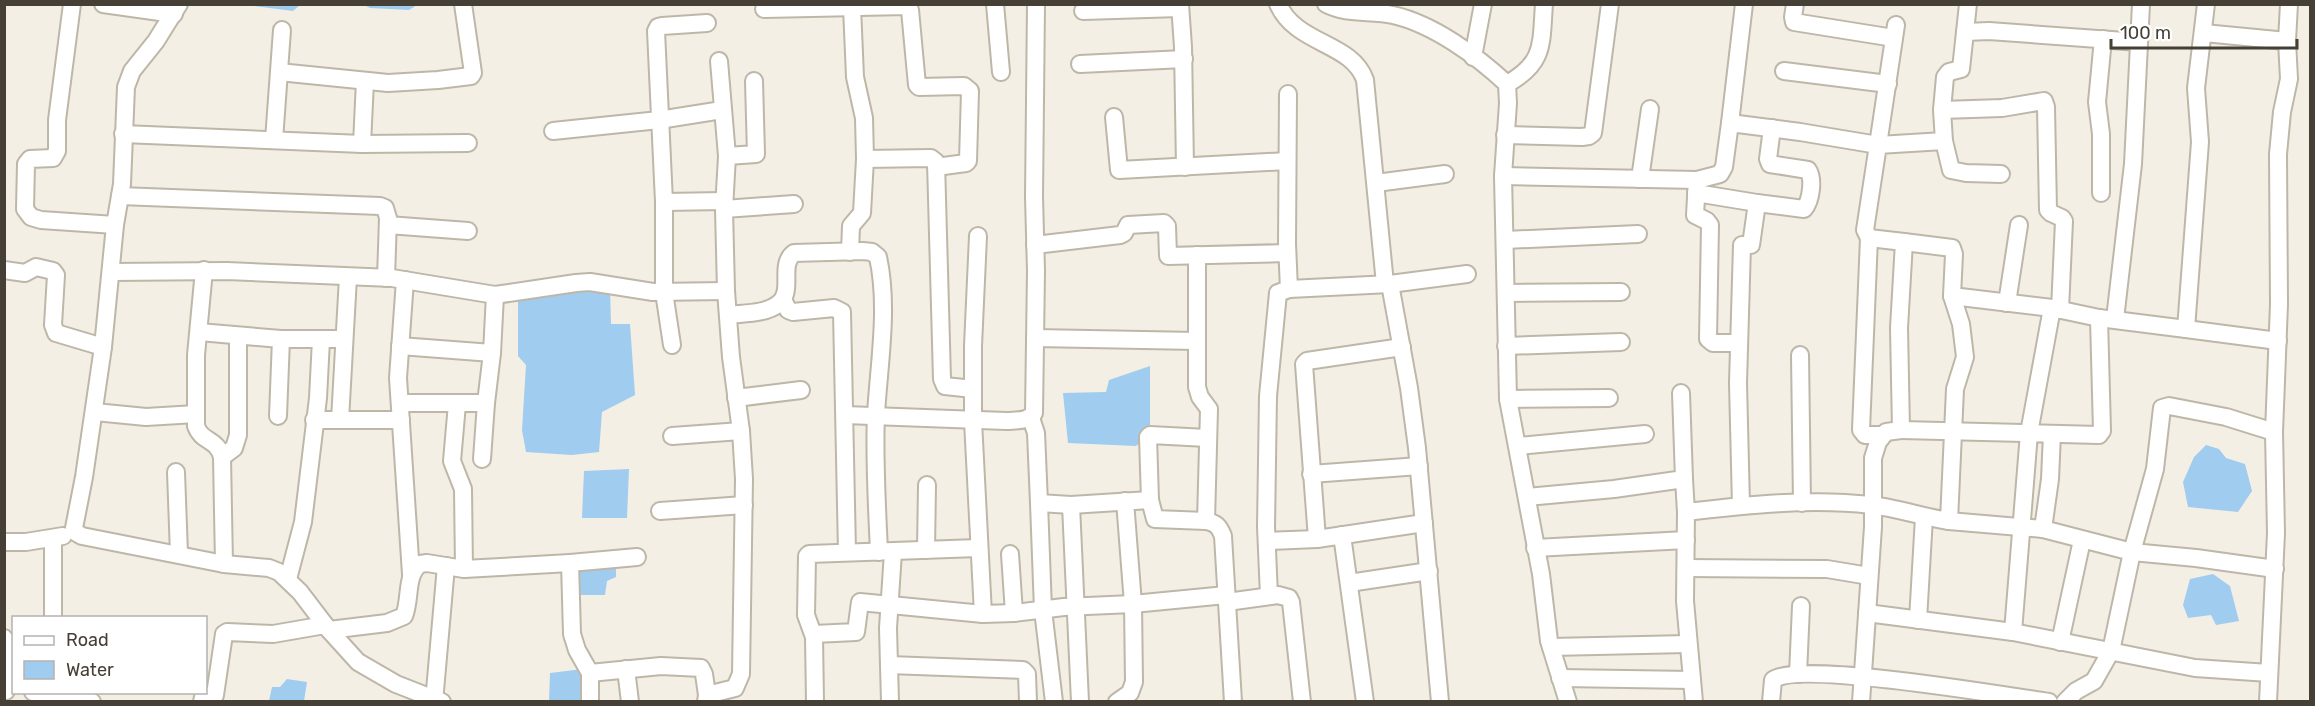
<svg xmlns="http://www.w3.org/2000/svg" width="2315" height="706" font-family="Rubik,sans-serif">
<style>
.water{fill:#a0ccf0}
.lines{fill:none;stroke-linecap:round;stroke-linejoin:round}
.minor-casing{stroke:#beb7a8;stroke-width:20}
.minor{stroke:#fff;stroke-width:16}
</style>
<rect width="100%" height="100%" fill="#f3efe5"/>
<g class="water">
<path d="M 247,5 L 300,4 L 300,5 L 293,11 Z"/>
<path d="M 364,5 L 417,5 L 409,10 L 370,8 Z"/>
<path d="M 610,288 L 611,324 L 630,324 L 635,395 L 602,412 L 599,452 L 572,455 L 526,452 L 522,430 L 526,365 L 518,356 L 518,301 L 561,290 Z"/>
<path d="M 1150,366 L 1150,434 L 1136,446 L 1068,443 L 1063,393 L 1106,392 L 1109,380 Z"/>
<path d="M 2206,445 L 2219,449 L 2226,458 L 2245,464 L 2252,491 L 2238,512 L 2188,507 L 2183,482 L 2194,457 Z"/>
<path d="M 629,469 L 627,518 L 582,518 L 584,471 Z"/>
<path d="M 616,560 L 616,577 L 607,581 L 605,595 L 580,595 L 579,567 Z"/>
<path d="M 2213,574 L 2230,586 L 2239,621 L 2216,625 L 2211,615 L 2188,618 L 2183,605 L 2190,579 Z"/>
<path d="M 583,669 L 582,701 L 549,702 L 550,673 Z"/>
<path d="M 287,679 L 307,682 L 304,701 L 269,701 L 272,687 L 280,687 Z"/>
</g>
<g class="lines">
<g class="minor-casing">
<g id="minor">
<path d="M 72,4 L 57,120 L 57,151 L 53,158 L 30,159 L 26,164 L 25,209 L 31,217 L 41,220 L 115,225"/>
<path d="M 103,4 L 174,14"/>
<path d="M 179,4 L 156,41 L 132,71 L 126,87 L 122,184 L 115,225 L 103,347 L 84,477 L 74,528 L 75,532 L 82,536 L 224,564 L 269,568 L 279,572 L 300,592 L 329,630 L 358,662 L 396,684 L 442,702"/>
<path d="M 995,4 L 1001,72"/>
<path d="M 1180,4 L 1183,47 L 1185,167"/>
<path d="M 1278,4 C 1296,45 1352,42 1365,80 L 1385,284"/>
<path d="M 1326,4 C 1347,15 1371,10 1393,15 C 1433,24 1477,56 1507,84 L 1508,103 L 1503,176 L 1508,399 L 1541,574 L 1549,641 L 1568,702"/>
<path d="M 1795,4 L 1793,17 L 1794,22 L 1894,38"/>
<path d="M 764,9 L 907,6 L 910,10 L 917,85 L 919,87 L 964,86 L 970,91 L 968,161 L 966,163 L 936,167"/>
<path d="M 1083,11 L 1180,8"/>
<path d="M 1965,32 L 1968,4"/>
<path d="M 2204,33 L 2287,41"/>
<path d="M 1473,57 L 1483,4"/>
<path d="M 1080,64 L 1184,59"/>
<path d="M 1784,71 L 1888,84"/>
<path d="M 279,72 L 388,83 L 438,80 L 471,76 L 473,73 L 463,4"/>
<path d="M 1507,84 C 1545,63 1541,44 1544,4"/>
<path d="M 1288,94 L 1287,244 L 1289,289"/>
<path d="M 1942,110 L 1945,77 L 1949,72 L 1961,69 L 1965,32 L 1989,31 L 2139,42"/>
<path d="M 1114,117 L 1119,170 L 1287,161"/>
<path d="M 1730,123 L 1744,4"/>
<path d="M 553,131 L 659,120 L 722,110"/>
<path d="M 123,134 L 362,144 L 468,143"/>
<path d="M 1505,135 L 1582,137 L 1589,136 L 1593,133 L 1610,4"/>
<path d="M 274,140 L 282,30"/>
<path d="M 1944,141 L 1951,170 L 1966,173 L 2001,174"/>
<path d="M 362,144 L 365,81"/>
<path d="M 727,156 L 756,154 L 754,81"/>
<path d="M 865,159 L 931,158 L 936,162 L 942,379 L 945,386 L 973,389"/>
<path d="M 1503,176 L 1697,180 L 1720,174 L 1724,167 L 1730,123 L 1800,132 L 1878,145 L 1896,25"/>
<path d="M 1640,179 L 1650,109"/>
<path d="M 1697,180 L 1695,215 L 1707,221 L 1710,225 L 1708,339 L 1713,343 L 1739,343"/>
<path d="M 1376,183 L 1445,174"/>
<path d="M 1696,193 L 1757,203"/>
<path d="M 2101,193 L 2101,134 L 2097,102 L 2103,39"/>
<path d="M 120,196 L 380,206 L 385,208 L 388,218 L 386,278"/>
<path d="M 664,202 L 724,201"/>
<path d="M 724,209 L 794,204"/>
<path d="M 388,225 L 468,231"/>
<path d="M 978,236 L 973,346 L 973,421 L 983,614"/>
<path d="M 1869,238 L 1861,430 L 1865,435 L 1883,435"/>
<path d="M 1505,240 L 1638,234"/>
<path d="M 1904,242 L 1952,248 L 1954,254 L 1952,296"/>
<path d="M 1035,245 L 1120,235 L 1124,233 L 1128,225 L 1164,223 L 1167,226 L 1168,256 L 1287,253"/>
<path d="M 850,252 L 851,226 L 862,213 L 865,159 L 864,118 L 855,77 L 852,7"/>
<path d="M 1197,255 L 1197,387 L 1200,397 L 1209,409 L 1206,521"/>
<path d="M 4,270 L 25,273 L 36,267 L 53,271 L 56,275 L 53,325 L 56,333 L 103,347"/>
<path d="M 204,270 L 196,355 L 196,426 C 202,443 217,438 222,457 L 224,564"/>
<path d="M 111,272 L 227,271 L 392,278 L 495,295 L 576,283 L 590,282 L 653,292 L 726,291"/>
<path d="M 405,280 L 398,378 L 411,574"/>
<path d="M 1390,284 L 1409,388 L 1417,448 L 1440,702"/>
<path d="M 1507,293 L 1621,292"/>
<path d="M 783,299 L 788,310 L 793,312 L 834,308 L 842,312 L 847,552"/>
<path d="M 2007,303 L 2019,225"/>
<path d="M 2060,310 L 2064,221 L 2062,218 L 2051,213 L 2048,210 L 2046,107 L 2044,101 L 2002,108 L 1942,110 L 1944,141 L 1878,145 L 1865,230 L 1869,238 L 1904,242 L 1899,328 L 1901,430 L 2099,435 L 2102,431 L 2099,318"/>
<path d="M 728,315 C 743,313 766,314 778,304 C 795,292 778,265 794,253 L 863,251 L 872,252 L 878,257 C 889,307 879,363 876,414 C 874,459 877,506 879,552"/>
<path d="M 2115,319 L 2133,164 L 2141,4"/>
<path d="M 2186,329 L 2278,341"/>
<path d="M 199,332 L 281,339 L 344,339"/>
<path d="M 1035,338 L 1197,341"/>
<path d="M 672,345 L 664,292 L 664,202 L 656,31 L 658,27 L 662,26 L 707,23"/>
<path d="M 400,346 L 492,353"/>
<path d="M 1506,346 L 1621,342"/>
<path d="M 1800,355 L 1802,503"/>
<path d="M 736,398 L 801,390"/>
<path d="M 1508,399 L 1609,398"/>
<path d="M 400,403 L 486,403 L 492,353 L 495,295"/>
<path d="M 457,404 L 452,461 L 463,489 L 464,569"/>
<path d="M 95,412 L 146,417 L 196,414"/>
<path d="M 845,415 L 1006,421 C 1016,420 1028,422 1034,413 L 1036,271 L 1034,197 L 1036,4"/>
<path d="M 278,416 L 281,339"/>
<path d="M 1031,418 L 1036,433 L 1039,503 L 1071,505 L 1150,500"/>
<path d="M 314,420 L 401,420"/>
<path d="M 340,420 L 348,277"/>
<path d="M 672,436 L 741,431"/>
<path d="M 1207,438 L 1150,435 L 1148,437 L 1150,500 L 1155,519 L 1206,521 C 1216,523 1219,526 1223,536 L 1233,702"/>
<path d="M 1518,446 L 1645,434"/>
<path d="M 222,457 L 234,448 L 238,435 L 238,336"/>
<path d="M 482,459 L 486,403"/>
<path d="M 176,472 L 179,554"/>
<path d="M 1311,474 L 1419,466"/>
<path d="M 1684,479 L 1686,512 C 1747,505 1810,498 1871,505 C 1897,508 1923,517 1949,521 L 1955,389 L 1965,357 L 1961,324 L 1952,296 L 2052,308 L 2099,318 L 2186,329 L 2200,142 L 2196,88 L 2206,4"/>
<path d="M 1527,497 L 1614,489 L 1684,479 L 1681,393"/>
<path d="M 1039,503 L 1043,610 L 1054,702"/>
<path d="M 1071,505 L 1080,702"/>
<path d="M 1741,506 L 1738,383 L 1742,245 L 1751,245 L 1757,203 L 1804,209 C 1811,201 1814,179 1808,170 L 1770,164 L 1768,159 L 1772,128"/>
<path d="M 660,511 L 744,505"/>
<path d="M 1686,512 L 1685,601 L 1694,702"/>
<path d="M 1949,521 L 2043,529 L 2132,552 L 2196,558 L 2275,569"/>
<path d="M 2043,529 L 2050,479 L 2052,434"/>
<path d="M 1342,535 L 1365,702"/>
<path d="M 53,539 L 53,618"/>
<path d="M 1317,539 L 1304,364 L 1307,361 L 1402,347"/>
<path d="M 1267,541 L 1317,539 L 1424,523"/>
<path d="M 4,542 L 26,542 L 63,536"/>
<path d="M 1535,548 L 1686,540"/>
<path d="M 926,550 L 927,485"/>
<path d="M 1010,554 L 1014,613"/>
<path d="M 1686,568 L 1827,569 L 1869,576"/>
<path d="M 288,579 L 303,522 L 318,398 L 321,340"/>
<path d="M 1349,583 L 1429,571"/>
<path d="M 1269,596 L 1266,527 L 1268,396 L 1278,293 L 1289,289 L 1390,284 L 1467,274"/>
<path d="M 1227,602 L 1278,595 L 1289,598 L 1291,602 L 1302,702"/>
<path d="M 1867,613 L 2013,632 L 2195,668 L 2269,673"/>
<path d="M 1918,620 L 1924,517"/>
<path d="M 329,630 L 387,623 L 404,616 C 411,600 405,575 420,564 L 427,563 L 464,569 L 570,563"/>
<path d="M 2013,632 L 2029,433 L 2052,308"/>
<path d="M 814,634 L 856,632 L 860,602 L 983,614 L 1014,613 L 1064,607 L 1133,604 L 1226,595"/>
<path d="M 4,638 L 7,642 L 6,691"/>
<path d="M 2060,642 L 2082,540"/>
<path d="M 1551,647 L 1688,644"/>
<path d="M 889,665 L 1023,670 L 1027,674 L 1028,702"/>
<path d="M 626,669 L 630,702"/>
<path d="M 590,673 L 661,666 L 701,668 L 704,674 L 707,695"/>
<path d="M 1798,674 L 1801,606"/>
<path d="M 1560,678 L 1692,680"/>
<path d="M 33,692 L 92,702"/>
<path d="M 202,702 L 203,697 L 215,695 L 224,634 L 227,632 L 273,634 L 325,625"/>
<path d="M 434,702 L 446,566"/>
<path d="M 590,702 L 590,673 L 577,650 L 572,634 L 570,563 L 637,557"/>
<path d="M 706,702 L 707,695 L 735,688 L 741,674 L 744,479 L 741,431 L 731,357 L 726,291 L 724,209 L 727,156 L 719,61"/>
<path d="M 815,702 L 814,637 L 806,615 L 807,556 L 809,554 L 978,548"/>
<path d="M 890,702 L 888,628 L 893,552"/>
<path d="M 1117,702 L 1130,693 L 1134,682 L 1133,604 L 1125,501"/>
<path d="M 1771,702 L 1773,680 C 1798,660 2007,696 2049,702"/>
<path d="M 1861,702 L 1873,527 L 1873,458 L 1878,442 L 1886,432 L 1901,430"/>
<path d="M 2065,702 L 2076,691 L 2094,681 L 2111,651 L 2132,552 L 2155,469 L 2162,408 L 2169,406 L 2226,417 L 2274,432"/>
<path d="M 2268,702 L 2276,533 L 2274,432 L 2279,304 L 2278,154 L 2282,112 L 2289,79 L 2287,41 L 2289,4"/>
</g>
</g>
<use href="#minor" class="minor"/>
</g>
<rect width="2315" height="706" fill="none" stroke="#453f35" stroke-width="12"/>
<rect x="12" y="616" width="195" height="78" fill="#ffffff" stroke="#b5b2ae" stroke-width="1.5"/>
<rect x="24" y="636" width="30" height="9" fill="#ffffff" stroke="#b5b2ae" stroke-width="1.5"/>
<text x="66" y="646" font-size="18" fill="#453f35">Road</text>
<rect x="24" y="661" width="30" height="18" fill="#a0ccf0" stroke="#b5b2ae" stroke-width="1.5"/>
<text x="66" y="676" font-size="18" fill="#453f35">Water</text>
<path d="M2111 39v9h186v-9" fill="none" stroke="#453f35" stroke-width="3"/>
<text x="2120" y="39" font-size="18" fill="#453f35" stroke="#ffffff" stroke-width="4.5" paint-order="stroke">100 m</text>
</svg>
